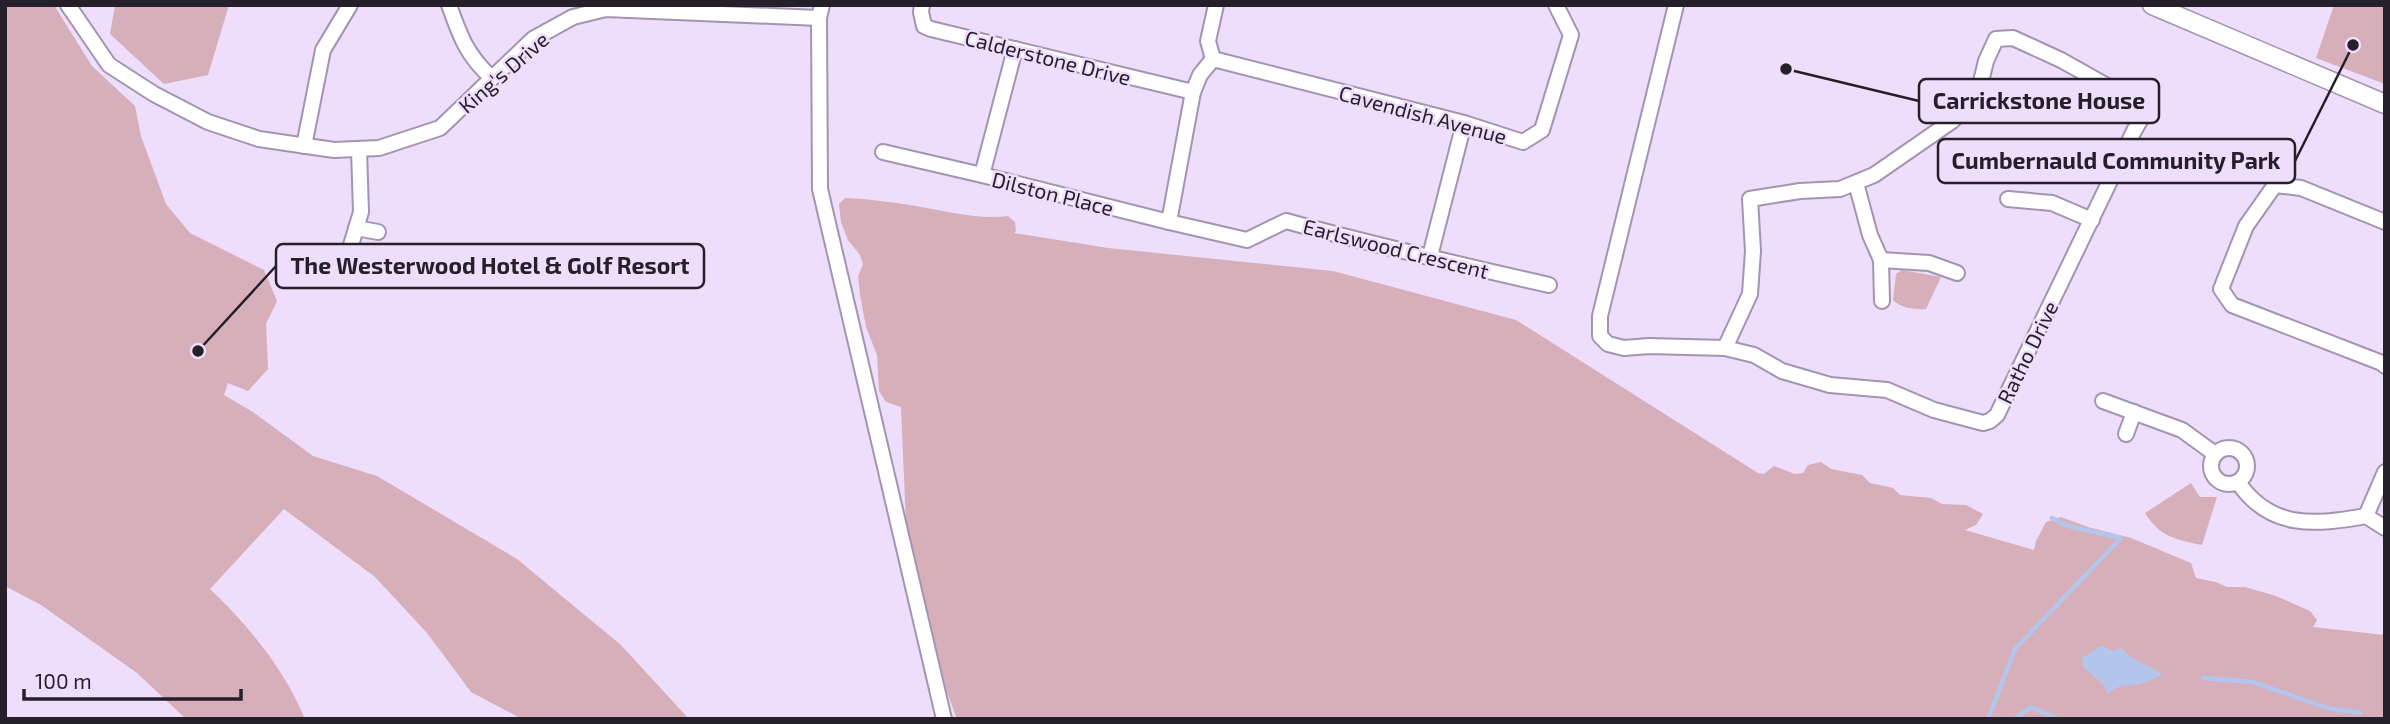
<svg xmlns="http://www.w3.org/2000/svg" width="2390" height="724" font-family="'Exo 2',sans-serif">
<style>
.green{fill:#d6afba}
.water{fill:#b4c6ec}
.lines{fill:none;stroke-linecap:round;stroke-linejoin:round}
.stream{stroke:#b4c6ec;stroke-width:4.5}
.minor-casing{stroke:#a494af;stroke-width:18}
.tertiary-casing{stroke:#a494af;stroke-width:21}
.minor{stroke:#fff;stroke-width:14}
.tertiary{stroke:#fff;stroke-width:18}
.labels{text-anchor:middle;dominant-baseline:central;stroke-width:5;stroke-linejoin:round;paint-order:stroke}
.street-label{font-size:21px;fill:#251f29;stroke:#efdefb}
.leader{fill:none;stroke:#251f29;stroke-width:2.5}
.callout-dot{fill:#251f29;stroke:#efdefb;stroke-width:2.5}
.callout{fill:#efdefb;stroke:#251f29;stroke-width:2.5}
.callout-label{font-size:23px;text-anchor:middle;font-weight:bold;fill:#251f29}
</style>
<rect width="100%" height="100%" fill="#efdefb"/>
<g class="green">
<path d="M 5,5 L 54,5 L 92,66 L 135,106 L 141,136 L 166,204 L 190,233 L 264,270 L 277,301 L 266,324 L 268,369 L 248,391 L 228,383 L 224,395 L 253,412 L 313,456 L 377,476 L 517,559 L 621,645 L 689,719 L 522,719 L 471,692 L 427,633 L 375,577 L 284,509 L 210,589 C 249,626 285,670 305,719 L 186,719 L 137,673 L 41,605 L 5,586 Z"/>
<path d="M 115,5 L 229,5 L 208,75 L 164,84 L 110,34 Z"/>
<path d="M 2334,5 L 2385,5 L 2385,84 L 2316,58 Z"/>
<path d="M 845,198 C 869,199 892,202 916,206 C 946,211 977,220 1008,216 L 1015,222 L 1016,231 L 1014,233 L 1108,248 L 1333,271 L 1516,320 L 1758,473 L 1764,474 L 1774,466 L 1795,474 L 1803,473 L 1808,465 L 1821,462 L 1831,469 L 1862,475 L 1870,483 L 1893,488 L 1900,495 L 1931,498 L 1942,504 L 1966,505 L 1983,514 L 1976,525 L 1965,530 L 2034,550 L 2036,541 L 2046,522 L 2061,517 L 2088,527 L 2131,538 L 2191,563 L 2196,578 L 2216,582 L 2227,587 L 2245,587 L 2276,596 L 2310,611 L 2317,620 L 2313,627 L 2385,635 L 2385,719 L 957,719 L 947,692 L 906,525 L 901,407 L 886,402 L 879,391 L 877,355 L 866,327 L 860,295 L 858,277 L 863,264 L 860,255 L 848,240 L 841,222 L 839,204 Z"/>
<path d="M 1902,270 L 1941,277 L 1926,309 C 1915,310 1901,308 1893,300 L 1896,274 Z"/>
<path d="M 2191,483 L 2200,497 L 2217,497 L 2202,545 C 2174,539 2160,537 2145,513 Z"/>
</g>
<path class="water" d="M 2101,646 L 2113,651 L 2122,648 C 2132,662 2151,664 2162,675 C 2155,678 2148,682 2140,684 C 2127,687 2119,683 2108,694 L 2103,684 L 2083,667 L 2082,658 Z"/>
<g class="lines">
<g class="stream">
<path d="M 2203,678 L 2253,682 L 2327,708 L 2360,713"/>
<path d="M 1988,719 L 2015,649 L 2121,538 L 2068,526 L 2052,518"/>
<path d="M 2015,719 L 2031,707 L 2058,719"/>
</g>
<g class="minor-casing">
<g id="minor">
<path d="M 68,5 L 109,65 L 154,94 L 208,122 L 259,139 L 334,150 L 379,148 L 440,128 L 533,39 L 573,17 L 606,9 L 819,18"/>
<path d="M 449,5 C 460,36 467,56 492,78"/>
<path d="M 822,5 L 819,18 L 820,189 L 944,719"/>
<path d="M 922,5 L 921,12 L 924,26 L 931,29 L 1193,92"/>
<path d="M 1676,5 L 1600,316 L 1600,336 L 1608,344 L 1624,348 L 1649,346 L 1725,348 L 1750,294 L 1753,251 L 1750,199 L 1800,191 L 1840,189 L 1874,175 L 1952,121 L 1977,98 L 1986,61 L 1996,39 L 2013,38 L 2061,60 L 2111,88 L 2131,92 L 2146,110 L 2134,131 L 1997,415 L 1990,421 L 1983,423 L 1934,410 L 1887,390 L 1830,385 L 1782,371 L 1754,355 L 1725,348"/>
<path d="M 1015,49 L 982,175 L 1169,222"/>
<path d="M 1213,59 L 1200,75 L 1193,92 L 1169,222 L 1247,240 L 1286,221 C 1373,245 1461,265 1549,285"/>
<path d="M 1213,59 L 1464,123 L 1523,142 L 1542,130 L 1571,35 L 1556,5"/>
<path d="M 1213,59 L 1208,41 L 1216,5"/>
<path d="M 304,146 L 323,50 L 350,5"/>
<path d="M 883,152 L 982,175"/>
<path d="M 1856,183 L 1870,235 L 1881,260"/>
<path d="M 2008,199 L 2052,203 L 2092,220"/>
<path d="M 2385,222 L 2301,188 L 2275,185 L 2246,226 L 2221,289 L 2232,305 L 2382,363 L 2385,366"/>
<path d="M 356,228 L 378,232"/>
<path d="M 351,245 L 361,212 L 359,149"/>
<path d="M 1430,256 L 1464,123"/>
<path d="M 1882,301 L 1881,260 L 1929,263 L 1957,273"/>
<path d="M 2103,401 L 2182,430 L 2215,454"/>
<path d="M 2126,434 L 2134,412"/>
<circle cx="2229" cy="466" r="18"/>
<path d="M 2238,482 C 2270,530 2316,525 2366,516"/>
<path d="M 2366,516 L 2385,472"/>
<path d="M 2366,516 L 2385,528"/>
</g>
</g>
<g class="tertiary-casing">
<path id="tertiary" d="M 2152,5 L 2385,104"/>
</g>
<use href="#minor" class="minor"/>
<use href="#tertiary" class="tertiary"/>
</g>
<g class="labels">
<g class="street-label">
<text transform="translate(1048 57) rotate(14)">Calderstone Drive</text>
<text transform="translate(503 72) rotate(-41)">King's Drive</text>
<text transform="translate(1423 114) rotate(15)">Cavendish Avenue</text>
<text transform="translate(1053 193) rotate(14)">Dilston Place</text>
<text transform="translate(1396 248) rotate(14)">Earlswood Crescent</text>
<text transform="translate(2027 352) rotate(-64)">Ratho Drive</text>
</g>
</g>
<path class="leader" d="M1786 69L1919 101M2353 45L2295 161M198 351L276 266"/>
<g class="callout-dot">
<circle cx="1786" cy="69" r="7"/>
<circle cx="2353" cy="45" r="7"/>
<circle cx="198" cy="351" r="7"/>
</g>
<g class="callout">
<rect x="1919" y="79" width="240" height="44" rx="7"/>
<rect x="1938" y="139" width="357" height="44" rx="7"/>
<rect x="276" y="244" width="428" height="44" rx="7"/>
</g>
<g class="callout-label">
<text x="2039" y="109">Carrickstone House</text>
<text x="2116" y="169">Cumbernauld Community Park</text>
<text x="490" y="274">The Westerwood Hotel &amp; Golf Resort</text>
</g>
<rect width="2390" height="724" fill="none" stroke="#251f29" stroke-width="14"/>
<path d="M24 689v10h217v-10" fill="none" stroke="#251f29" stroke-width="3.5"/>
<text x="35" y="689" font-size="21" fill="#251f29" stroke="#efdefb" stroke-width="5" paint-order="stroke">100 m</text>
</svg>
